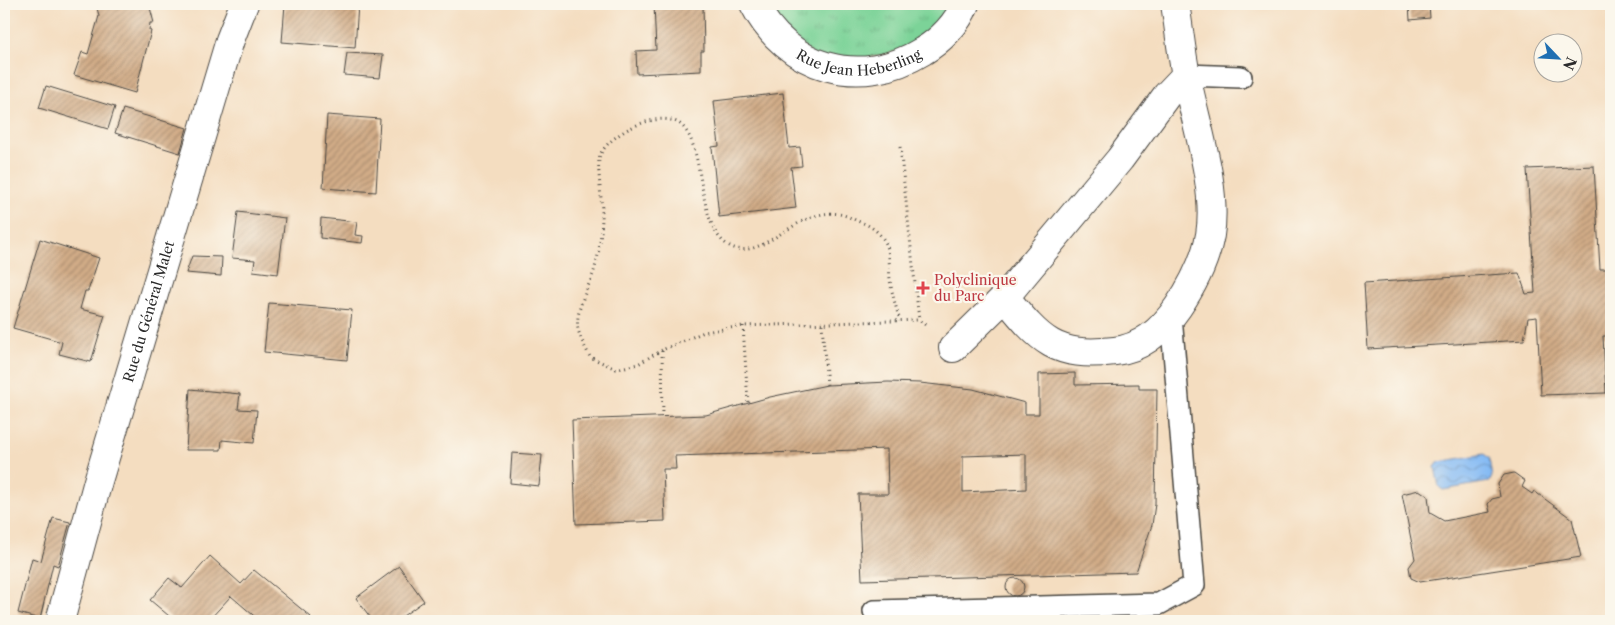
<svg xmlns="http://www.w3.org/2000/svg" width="1615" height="625" font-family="'Libre Caslon Text',serif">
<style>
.grass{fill:url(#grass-tufts);stroke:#547f62}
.water{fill:url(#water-waves);stroke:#587390}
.building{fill:url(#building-hatch);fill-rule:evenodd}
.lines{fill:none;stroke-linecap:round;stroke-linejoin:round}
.service-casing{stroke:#494641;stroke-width:24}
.minor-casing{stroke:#494641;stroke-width:30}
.path{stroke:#494641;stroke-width:3;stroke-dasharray:1 4;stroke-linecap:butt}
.service{stroke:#fff;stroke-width:21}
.minor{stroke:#fff;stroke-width:28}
.health-dot{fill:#e0444e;stroke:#fbf7ec;stroke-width:2}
.labels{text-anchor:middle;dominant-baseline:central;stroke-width:4.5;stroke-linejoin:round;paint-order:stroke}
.street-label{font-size:14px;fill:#2b2b2b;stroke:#fbf7ec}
.health-label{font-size:14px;fill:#be3a42;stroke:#fbf7ec;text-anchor:start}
</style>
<defs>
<pattern id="grass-tufts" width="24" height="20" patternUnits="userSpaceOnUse" patternTransform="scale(1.25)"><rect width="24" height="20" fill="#7cd398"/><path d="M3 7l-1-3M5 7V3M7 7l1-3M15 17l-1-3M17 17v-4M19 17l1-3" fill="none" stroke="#6bb583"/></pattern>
<pattern id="water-waves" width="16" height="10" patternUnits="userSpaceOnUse" patternTransform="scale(1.25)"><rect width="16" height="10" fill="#86bbf4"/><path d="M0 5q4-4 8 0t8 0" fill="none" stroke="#6e98c6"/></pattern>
<pattern id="building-hatch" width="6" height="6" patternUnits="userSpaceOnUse" patternTransform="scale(1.25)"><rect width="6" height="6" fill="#d1ac87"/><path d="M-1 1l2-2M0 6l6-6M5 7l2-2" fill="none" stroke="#aa8c6f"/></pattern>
</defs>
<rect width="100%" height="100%" fill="#fbf7ec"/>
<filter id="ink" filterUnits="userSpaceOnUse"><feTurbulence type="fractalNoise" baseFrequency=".02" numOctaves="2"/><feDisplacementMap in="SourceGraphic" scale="10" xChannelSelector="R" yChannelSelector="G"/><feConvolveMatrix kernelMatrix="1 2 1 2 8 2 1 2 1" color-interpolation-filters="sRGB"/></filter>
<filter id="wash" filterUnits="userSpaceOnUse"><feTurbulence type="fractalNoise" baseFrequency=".0096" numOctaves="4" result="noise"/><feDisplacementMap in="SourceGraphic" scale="20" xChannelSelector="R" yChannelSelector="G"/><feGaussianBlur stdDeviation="1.12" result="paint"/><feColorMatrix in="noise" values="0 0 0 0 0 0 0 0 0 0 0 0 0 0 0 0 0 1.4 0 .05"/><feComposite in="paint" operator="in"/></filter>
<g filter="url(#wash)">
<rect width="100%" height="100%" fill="#f4ddc0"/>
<path class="grass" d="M 754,4 L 965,4 L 938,42 L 827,67 Z"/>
<path class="water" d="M 1484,454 L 1489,458 L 1492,477 L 1489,482 L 1443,490 L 1439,487 L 1435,467 L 1439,462 Z"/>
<g id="blocks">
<g class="building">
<path d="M 96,4 L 149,4 L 154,23 L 150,23 L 149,30 L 151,31 L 135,93 L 74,75 L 82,52 L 88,54 L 99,16 Z"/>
<path d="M 285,4 L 358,4 L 355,48 L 282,42 Z"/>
<path d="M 654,4 L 703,5 L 704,51 L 701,51 L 701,71 L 637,74 L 636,51 L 656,50 Z"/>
<path d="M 1409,4 L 1429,4 L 1430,18 L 1410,20 Z"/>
<path d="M 347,53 L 383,55 L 380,78 L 344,75 Z"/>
<path d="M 46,86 L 115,107 L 108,129 L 39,108 Z"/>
<path d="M 783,93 L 789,148 L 800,147 L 802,166 L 791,167 L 796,208 L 719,217 L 712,147 L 719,146 L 714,101 Z"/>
<path d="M 123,109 L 187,128 L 180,153 L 115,133 Z"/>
<path d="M 327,115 L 380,119 L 376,192 L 323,188 Z"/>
<path d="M 1594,166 L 1600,269 L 1611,269 L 1611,336 L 1603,336 L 1606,393 L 1541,395 L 1537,317 L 1528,318 L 1524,340 L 1368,349 L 1364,283 L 1519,273 L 1526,294 L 1535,293 L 1527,169 Z"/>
<path d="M 238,212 L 285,218 L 278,274 L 253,271 L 255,260 L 232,258 Z"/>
<path d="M 321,218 L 357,222 L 355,235 L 363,236 L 362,243 L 320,238 Z"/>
<path d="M 40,239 L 99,258 L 88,291 L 85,291 L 80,309 L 105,315 L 91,362 L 59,354 L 62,342 L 13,328 Z"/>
<path d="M 192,256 L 222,257 L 221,276 L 186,273 Z"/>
<path d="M 269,303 L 352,310 L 347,360 L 264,352 Z"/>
<path d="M 1075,373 L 1075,385 L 1139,384 L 1139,389 L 1157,389 L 1155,504 L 1152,525 L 1136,572 L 862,580 L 858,494 L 888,494 L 887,449 L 675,456 L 676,469 L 663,469 L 665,521 L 576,524 L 572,420 L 706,415 L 770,397 L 827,385 L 888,382 L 920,383 L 973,389 L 1025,403 L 1025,414 L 1039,414 L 1039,374 ZM 1026,454 L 1026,489 L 963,492 L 963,456 Z"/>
<path d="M 190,389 L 240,394 L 238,409 L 257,410 L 254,443 L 222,440 L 221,450 L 186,450 Z"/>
<path d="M 512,453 L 542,455 L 539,486 L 510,483 Z"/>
<path d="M 1514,473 L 1525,481 L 1522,487 L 1532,494 L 1534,491 L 1572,519 L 1581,557 L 1420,582 L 1411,578 L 1409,567 L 1415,559 L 1402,494 L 1419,490 L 1428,496 L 1430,513 L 1444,521 L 1490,512 L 1488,504 L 1492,499 L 1500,497 L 1498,484 L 1504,475 Z"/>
<path d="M 53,518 L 70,522 L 58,566 L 53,564 L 40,619 L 18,613 L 32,558 L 41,561 Z"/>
<path d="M 210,556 L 241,584 L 254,570 L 311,617 L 307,621 L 260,621 L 231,596 L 208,621 L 175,621 L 150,600 L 169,578 L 182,588 Z"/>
<path d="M 399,566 L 424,601 L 396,621 L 373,621 L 356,598 Z"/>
<circle cx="1015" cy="587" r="9"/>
</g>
</g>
</g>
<g filter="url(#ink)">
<use href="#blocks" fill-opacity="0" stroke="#494641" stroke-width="1"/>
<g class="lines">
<g class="service-casing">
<g id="service">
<path d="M 1186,75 L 1241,77"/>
<path d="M 874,611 L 1159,604 L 1194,585 L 1171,317"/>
</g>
</g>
<g class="minor-casing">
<g id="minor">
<path id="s1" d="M 754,4 C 787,69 860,90 923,51 C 940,41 958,23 965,4"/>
<path d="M 1005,297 C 1041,341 1055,358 1115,351 C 1143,348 1163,329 1178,307 C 1193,285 1205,262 1210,235 C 1218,187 1195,122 1186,75 C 1181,51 1179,27 1175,4"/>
<path d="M 953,348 L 1005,297 L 1120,159 L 1167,95 L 1186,75"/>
<path id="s2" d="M 60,621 L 98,481 L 230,40 L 244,4"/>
</g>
</g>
<g class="path">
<path d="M 900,147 L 919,320"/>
<path d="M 822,324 L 827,385"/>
<path d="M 743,326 L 748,403"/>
<path d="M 662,350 L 638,364 L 616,369 L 590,357 C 586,349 580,338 578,329 C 575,310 588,289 594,271 C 599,255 601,237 602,219 C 603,205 596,165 600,155 C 610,134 651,113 674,121 C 710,133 691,233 734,248 C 765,259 798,207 839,214 C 846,215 853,219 860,222 C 871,225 883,235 887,246 C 890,257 889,269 890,280 C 892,294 896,307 900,321"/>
<path d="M 663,417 L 662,350 L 704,332 L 743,326 L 919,320 L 928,327"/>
</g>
<use href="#service" class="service"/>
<use href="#minor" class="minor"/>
</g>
</g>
<path class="health-dot" d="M920.5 280.5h5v5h5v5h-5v5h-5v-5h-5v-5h5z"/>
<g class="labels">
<g class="street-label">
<text stroke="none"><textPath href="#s1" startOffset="131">Rue Jean Heberling</textPath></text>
<text stroke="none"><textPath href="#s2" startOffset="322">Rue du Général Malet</textPath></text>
</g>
<g class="health-label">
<text x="934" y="280">Polyclinique<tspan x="934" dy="16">du Parc</tspan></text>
</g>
</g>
<rect width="1615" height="625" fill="none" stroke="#fbf7ec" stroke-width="20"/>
<g transform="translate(1558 58) rotate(115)"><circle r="24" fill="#fbf7ec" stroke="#a8a59f"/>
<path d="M0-4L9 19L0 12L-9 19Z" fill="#1f6fb2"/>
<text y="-8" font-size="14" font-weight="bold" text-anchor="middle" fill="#2b2b2b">N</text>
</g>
</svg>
